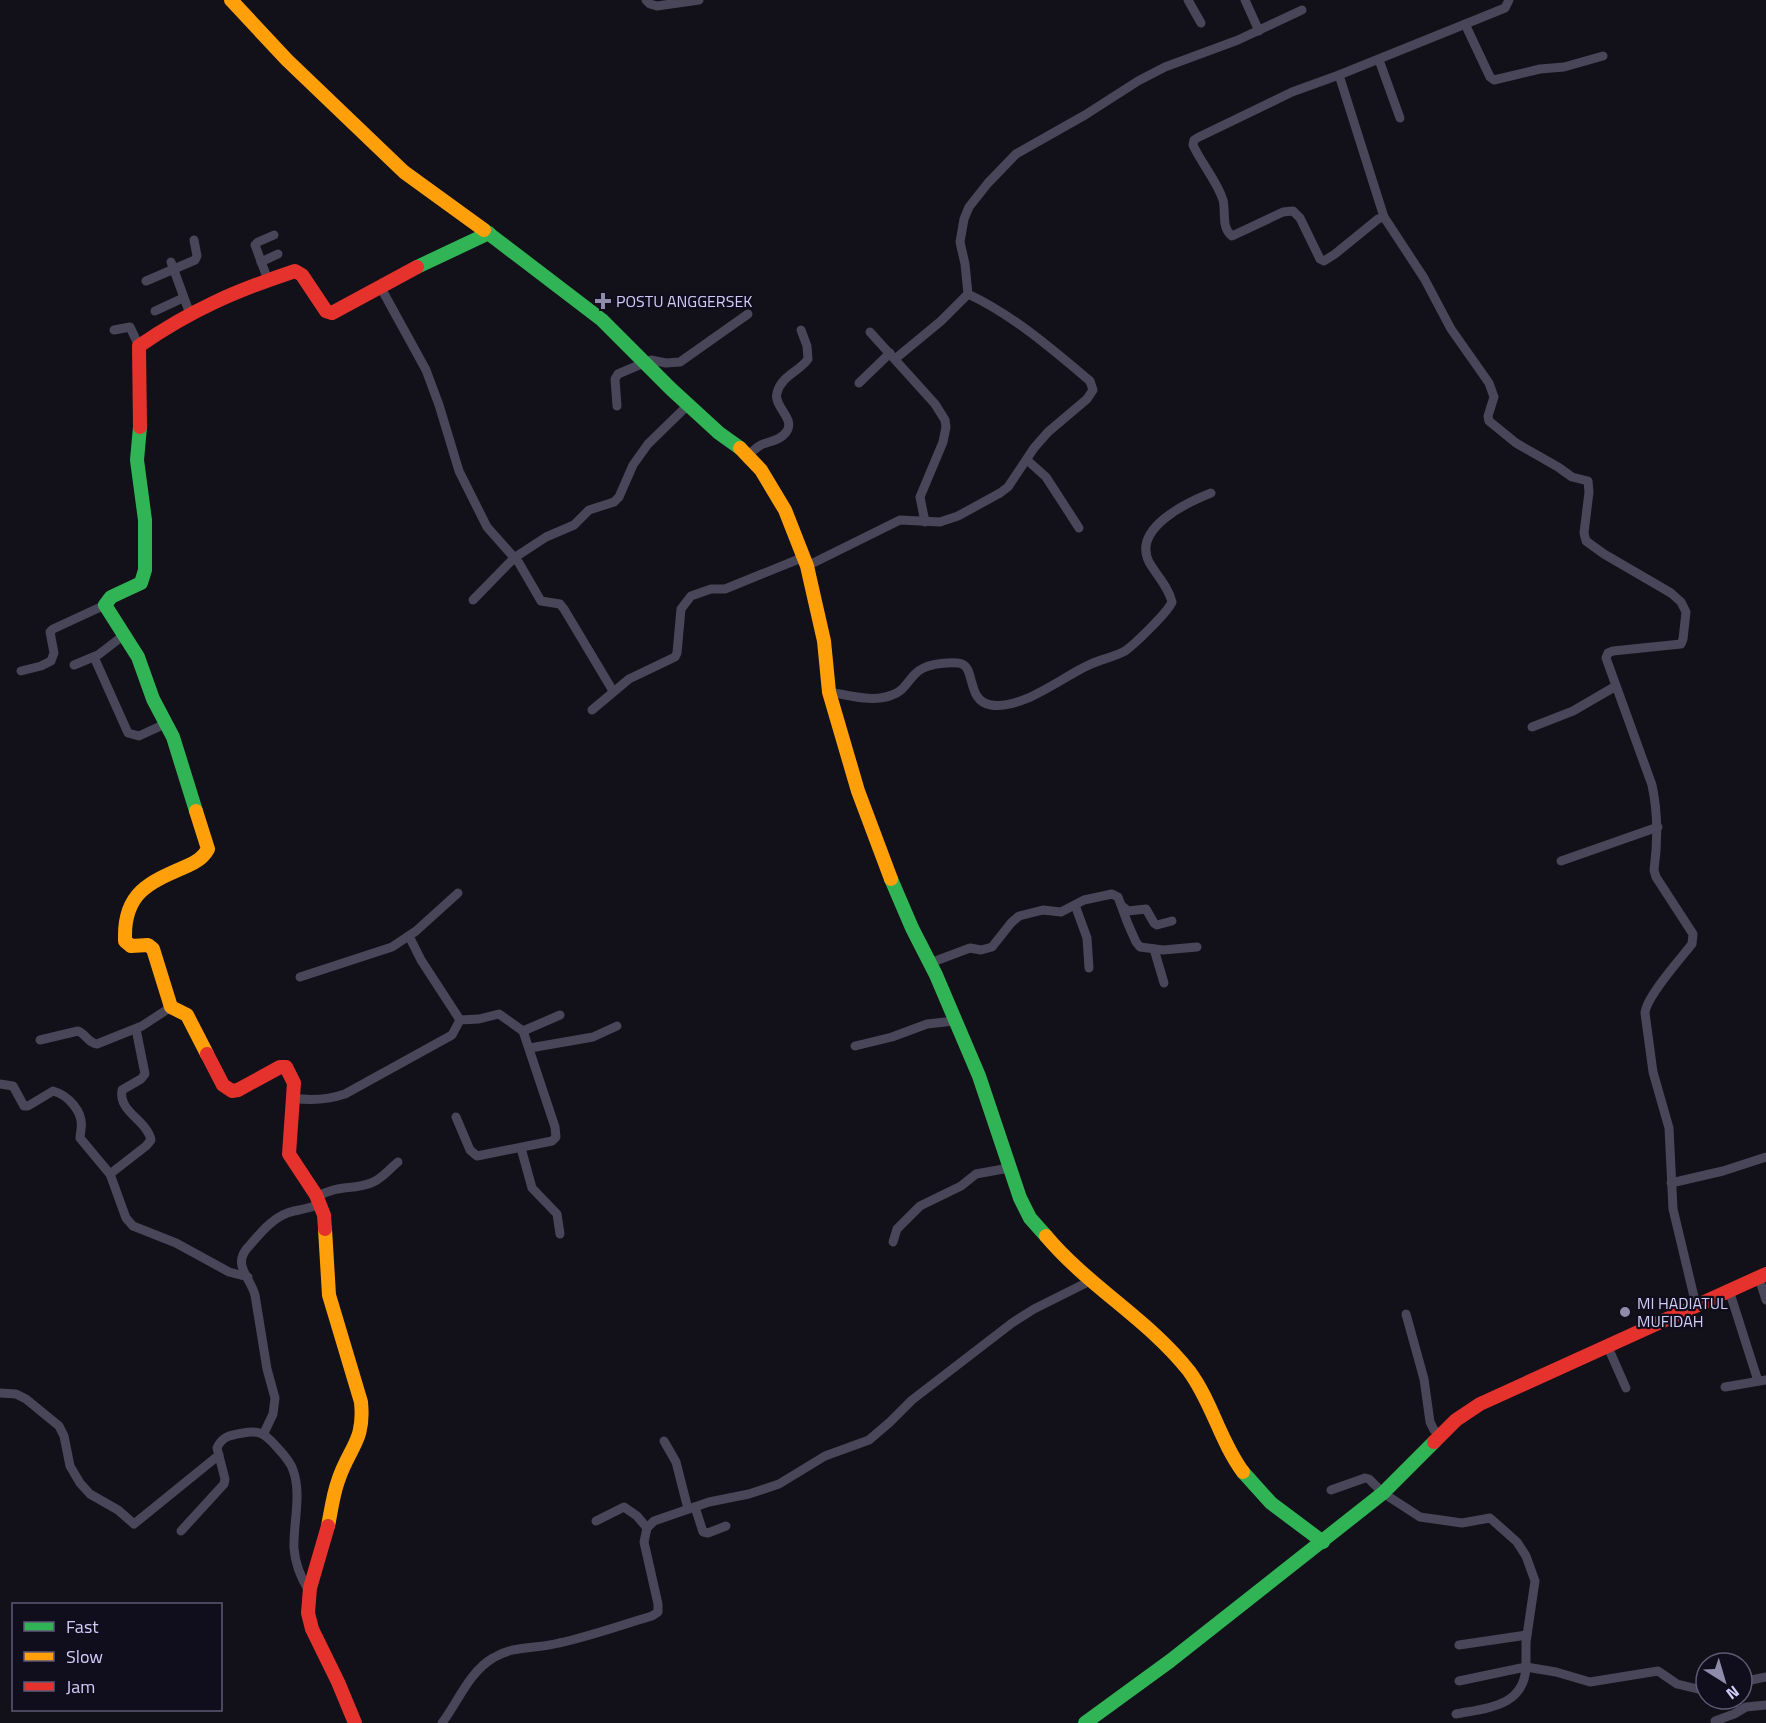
<svg xmlns="http://www.w3.org/2000/svg" width="1766" height="1723" font-family="'Titillium Web',sans-serif">
<style>
.lines{fill:none;stroke-linecap:round;stroke-linejoin:round}
.street{stroke:#484658;stroke-width:9}
.fast{stroke:#30b455;stroke-width:14}
.slow{stroke:#ff9f0a;stroke-width:14}
.jam{stroke:#e5322d;stroke-width:14}
.poi-dot{fill:#8f8bab;stroke:#100d1c;stroke-width:2}
.labels{text-anchor:middle;dominant-baseline:central;stroke-width:4.5;stroke-linejoin:round;paint-order:stroke}
.poi-label{font-size:16px;fill:#d3cdfa;stroke:#100d1c;text-anchor:start}
</style>
<rect width="100%" height="100%" fill="#121018"/>
<g class="lines">
<g class="street">
<path d="M 646,0 L 650,4 L 657,6 L 699,0"/>
<path d="M 1188,0 L 1201,23"/>
<path d="M 1245,0 L 1259,31"/>
<path d="M 1509,0 L 1505,8 L 1339,75 L 1292,92 L 1199,137 L 1194,140 L 1193,145 C 1201,163 1217,181 1223,200 C 1226,212 1221,228 1232,236 L 1283,212 L 1293,211 L 1300,218 L 1320,259 L 1324,261 L 1335,254 L 1378,219 L 1384,217 L 1424,278 L 1451,329 L 1489,383 L 1494,397 L 1488,416 L 1489,421 L 1516,443 L 1558,467 L 1572,477 L 1588,481 L 1589,492 L 1584,533 L 1586,541 L 1604,554 L 1671,593 L 1681,602 L 1686,612 L 1683,639 L 1681,644 L 1613,651 L 1608,653 L 1606,658 L 1652,785 C 1658,813 1658,841 1654,870 L 1656,877 L 1693,934 L 1692,944 C 1681,958 1646,997 1645,1013 L 1653,1072 L 1669,1128 L 1673,1209 L 1696,1305"/>
<path d="M 1465,24 L 1490,77 L 1494,80 L 1540,69 L 1564,67 L 1603,56"/>
<path d="M 1379,60 L 1400,118"/>
<path d="M 1339,75 L 1384,217"/>
<path d="M 171,262 L 190,314"/>
<path d="M 261,262 L 278,254"/>
<path d="M 268,280 L 255,245 L 258,242 L 274,235"/>
<path d="M 146,281 L 195,260 L 197,256 L 194,240"/>
<path d="M 381,288 L 426,370 L 439,405 L 459,471 L 487,527 L 519,563 L 541,601 L 560,604 L 564,609 L 613,691"/>
<path d="M 155,311 L 183,298"/>
<path d="M 114,330 L 130,327 L 139,346"/>
<path d="M 870,332 L 935,404 L 945,420 L 946,427 L 943,442 L 920,497 L 925,522"/>
<path d="M 895,359 L 941,321 L 968,294"/>
<path d="M 859,383 L 890,353"/>
<path d="M 617,406 L 615,379 L 618,374 L 651,360 L 666,363 L 680,362 L 748,314"/>
<path d="M 748,456 C 752,452 757,446 763,444 C 771,441 781,440 787,431 C 795,418 773,406 777,393 C 781,376 799,372 808,359 L 807,346 L 801,330"/>
<path d="M 1027,460 L 1046,477 L 1079,528"/>
<path d="M 807,566 L 900,520 L 940,522 L 958,516 L 1000,493 L 1008,487 L 1034,448 L 1048,432 L 1087,399 L 1093,390 L 1090,381 C 1052,349 1013,315 968,294 L 965,264 L 960,242 L 964,219 L 969,207 L 988,183 L 1016,154 L 1085,115 L 1138,81 L 1165,67 L 1238,40 L 1302,10"/>
<path d="M 473,600 L 514,558 L 546,537 L 574,525 L 589,510 L 614,502 L 619,497 L 633,465 L 648,444 L 688,405"/>
<path d="M 94,657 L 128,733 L 139,736 L 167,723"/>
<path d="M 74,665 L 98,655 L 124,635"/>
<path d="M 21,671 L 41,666 L 51,661 L 54,653 L 50,632 L 53,629 L 105,605"/>
<path d="M 829,692 C 849,695 873,703 892,695 C 904,691 907,682 915,674 C 924,664 945,662 958,663 C 977,664 965,701 991,705 C 1023,710 1063,676 1091,664 C 1102,659 1114,657 1125,651 C 1135,644 1168,612 1172,602 C 1168,586 1157,576 1149,562 C 1132,528 1188,502 1211,493"/>
<path d="M 592,710 L 629,679 L 675,657 L 677,653 L 681,609 L 691,596 L 711,589 L 725,589 L 804,557"/>
<path d="M 1532,727 L 1573,711 L 1616,686"/>
<path d="M 1561,861 L 1658,827"/>
<path d="M 1075,905 L 1087,938 L 1089,968"/>
<path d="M 1122,906 L 1128,911 L 1146,909 L 1154,923 L 1157,925 L 1172,921"/>
<path d="M 409,936 L 421,960 L 460,1020"/>
<path d="M 1154,949 L 1164,983"/>
<path d="M 930,963 L 970,948 L 981,950 L 992,947 L 1011,923 L 1019,916 L 1043,910 L 1061,912 L 1084,900 L 1112,894 L 1118,897 L 1128,924 L 1136,942 L 1140,947 L 1163,950 L 1197,947"/>
<path d="M 300,977 L 392,947 L 416,931 L 458,893"/>
<path d="M 523,1031 L 560,1015"/>
<path d="M 40,1040 L 78,1031 C 86,1034 88,1043 97,1044 L 142,1026 L 171,1007"/>
<path d="M 855,1046 L 892,1037 L 927,1024 L 954,1021"/>
<path d="M 530,1048 L 593,1037 L 617,1026"/>
<path d="M 0,1084 L 13,1086 L 24,1106 L 28,1106 L 53,1091 C 68,1095 84,1112 81,1129 C 81,1132 80,1135 80,1138 L 110,1174 L 126,1218 L 133,1226 L 176,1243 L 229,1272 L 248,1277"/>
<path d="M 293,1098 C 312,1101 327,1100 345,1094 L 452,1035 L 460,1020 L 479,1019 L 499,1014 L 523,1031 L 555,1127 L 556,1137 L 552,1141 L 477,1156 L 470,1150 L 456,1117"/>
<path d="M 521,1148 L 532,1188 L 557,1214 L 560,1234"/>
<path d="M 110,1174 L 146,1146 L 151,1140 C 147,1120 118,1112 122,1090 L 141,1079 L 145,1074 L 136,1029"/>
<path d="M 1671,1183 L 1723,1171 L 1766,1157"/>
<path d="M 317,1197 C 335,1185 353,1190 371,1183 C 382,1179 389,1169 398,1162"/>
<path d="M 893,1242 L 897,1229 L 920,1206 L 961,1186 L 976,1174 L 1009,1168"/>
<path d="M 1759,1278 L 1766,1300"/>
<path d="M 1729,1290 L 1758,1381"/>
<path d="M 1406,1314 L 1424,1379 L 1430,1422 L 1434,1430 L 1440,1435"/>
<path d="M 1607,1345 L 1626,1388"/>
<path d="M 1725,1387 L 1766,1380"/>
<path d="M 0,1393 L 16,1394 L 26,1399 L 59,1426 L 64,1436 L 70,1466 L 80,1483 L 90,1494 L 118,1510 L 134,1524 L 219,1455"/>
<path d="M 264,1433 L 273,1414 L 275,1398 L 267,1369 L 255,1295 C 252,1284 244,1275 242,1266 C 240,1258 245,1250 250,1245 C 262,1231 275,1215 294,1211 C 304,1209 311,1208 320,1204"/>
<path d="M 664,1441 L 676,1462 L 688,1509"/>
<path d="M 1331,1490 L 1365,1478 L 1369,1479 L 1383,1493 L 1420,1517 L 1462,1523 L 1490,1518 L 1517,1542 L 1526,1556 L 1535,1581 L 1526,1642 L 1526,1667 L 1556,1672 L 1590,1682 L 1658,1671 L 1677,1684 L 1706,1691"/>
<path d="M 695,1507 L 703,1532 L 708,1533 L 726,1526"/>
<path d="M 596,1521 L 624,1507 L 637,1516 L 647,1528"/>
<path d="M 181,1531 L 224,1484 L 225,1479 L 217,1448 C 222,1436 231,1435 243,1433 C 258,1430 264,1433 274,1444 C 281,1452 290,1460 293,1470 C 302,1494 293,1524 294,1548 C 295,1564 301,1578 309,1591"/>
<path d="M 1459,1645 L 1527,1635"/>
<path d="M 1742,1682 L 1766,1677"/>
<path d="M 1456,1714 C 1487,1708 1524,1707 1526,1667 L 1459,1681"/>
<path d="M 1715,1721 L 1734,1714 L 1746,1707 L 1766,1705"/>
<path d="M 442,1723 C 458,1702 469,1672 493,1658 C 514,1645 537,1649 559,1643 C 591,1636 621,1625 652,1616 L 658,1612 L 658,1604 L 644,1542 L 647,1528 L 654,1521 L 709,1502 L 749,1494 L 779,1484 L 825,1456 L 869,1440 L 890,1422 L 912,1400 L 1012,1323 L 1034,1309 L 1090,1281"/>
</g>
<g class="fast">
<path d="M 484,230 L 602,320 L 671,389 L 719,433 L 740,448"/>
<path d="M 417,267 L 489,233"/>
<path d="M 140,427 L 137,460 L 145,520 L 145,570 L 141,583 L 111,597 L 105,605 L 138,657 L 153,699 L 173,737 L 196,811"/>
<path d="M 891,879 L 912,928 L 936,975 L 979,1076 L 1020,1198 L 1030,1218 L 1046,1236"/>
<path d="M 1243,1472 L 1271,1503 L 1323,1542"/>
<path d="M 1085,1723 L 1170,1661 L 1383,1493 L 1434,1442"/>
</g>
<g class="slow">
<path d="M 231,0 L 287,60 L 404,172 L 484,230"/>
<path d="M 740,448 L 761,470 L 785,510 L 807,566 L 824,641 L 829,692 L 858,791 L 891,879"/>
<path d="M 196,811 L 208,849 C 203,858 196,862 187,866 C 150,882 124,892 125,938 L 125,941 L 131,946 L 148,945 L 153,949 L 171,1007 L 187,1015 L 207,1054"/>
<path d="M 325,1229 L 329,1295 L 361,1402 C 365,1442 349,1447 338,1481 C 333,1495 331,1511 328,1526"/>
<path d="M 1046,1236 C 1089,1287 1148,1319 1189,1371 C 1212,1402 1220,1441 1243,1472"/>
</g>
<g class="jam">
<path d="M 140,427 L 139,346 C 191,310 235,291 295,271 L 302,275 L 326,311 L 332,313 L 417,267"/>
<path d="M 207,1054 L 223,1085 L 232,1091 L 238,1090 L 280,1067 L 286,1067 L 294,1083 L 289,1154 L 316,1195 L 324,1215 L 325,1229"/>
<path d="M 1434,1442 L 1456,1420 L 1480,1404 L 1766,1274"/>
<path d="M 328,1526 L 310,1588 L 308,1613 L 312,1629 L 338,1682 L 355,1723"/>
</g>
</g>
<g class="poi-dot">
<path d="M600 292h6v6h6v6h-6v6h-6v-6h-6v-6h6z"/>
<circle cx="1625" cy="1312" r="6"/>
</g>
<g class="labels">
<g class="poi-label">
<text x="616" y="301">POSTU ANGGERSEK</text>
<text x="1637" y="1303">MI HADIATUL<tspan x="1637" dy="18">MUFIDAH</tspan></text>
</g>
</g>
<rect x="12" y="1603" width="210" height="108" fill="#100d1c" stroke="#5e5a75" stroke-width="1.5"/>
<rect x="24" y="1622" width="30" height="9" fill="#30b455" stroke="#5e5a75" stroke-width="1.5"/>
<text x="66" y="1633" font-size="18" fill="#d3cdfa">Fast</text>
<rect x="24" y="1652" width="30" height="9" fill="#ff9f0a" stroke="#5e5a75" stroke-width="1.5"/>
<text x="66" y="1663" font-size="18" fill="#d3cdfa">Slow</text>
<rect x="24" y="1682" width="30" height="9" fill="#e5322d" stroke="#5e5a75" stroke-width="1.5"/>
<text x="66" y="1693" font-size="18" fill="#d3cdfa">Jam</text>
<g transform="translate(1724 1681) rotate(143)"><circle r="28" fill="#100d1c" stroke="#5e5a75" stroke-width="1.5"/>
<path d="M0-4.5L10 22L0 15L-10 22Z" fill="#8f8bab"/>
<text y="-9" font-size="16" font-weight="bold" text-anchor="middle" fill="#d3cdfa">N</text>
</g>
</svg>
